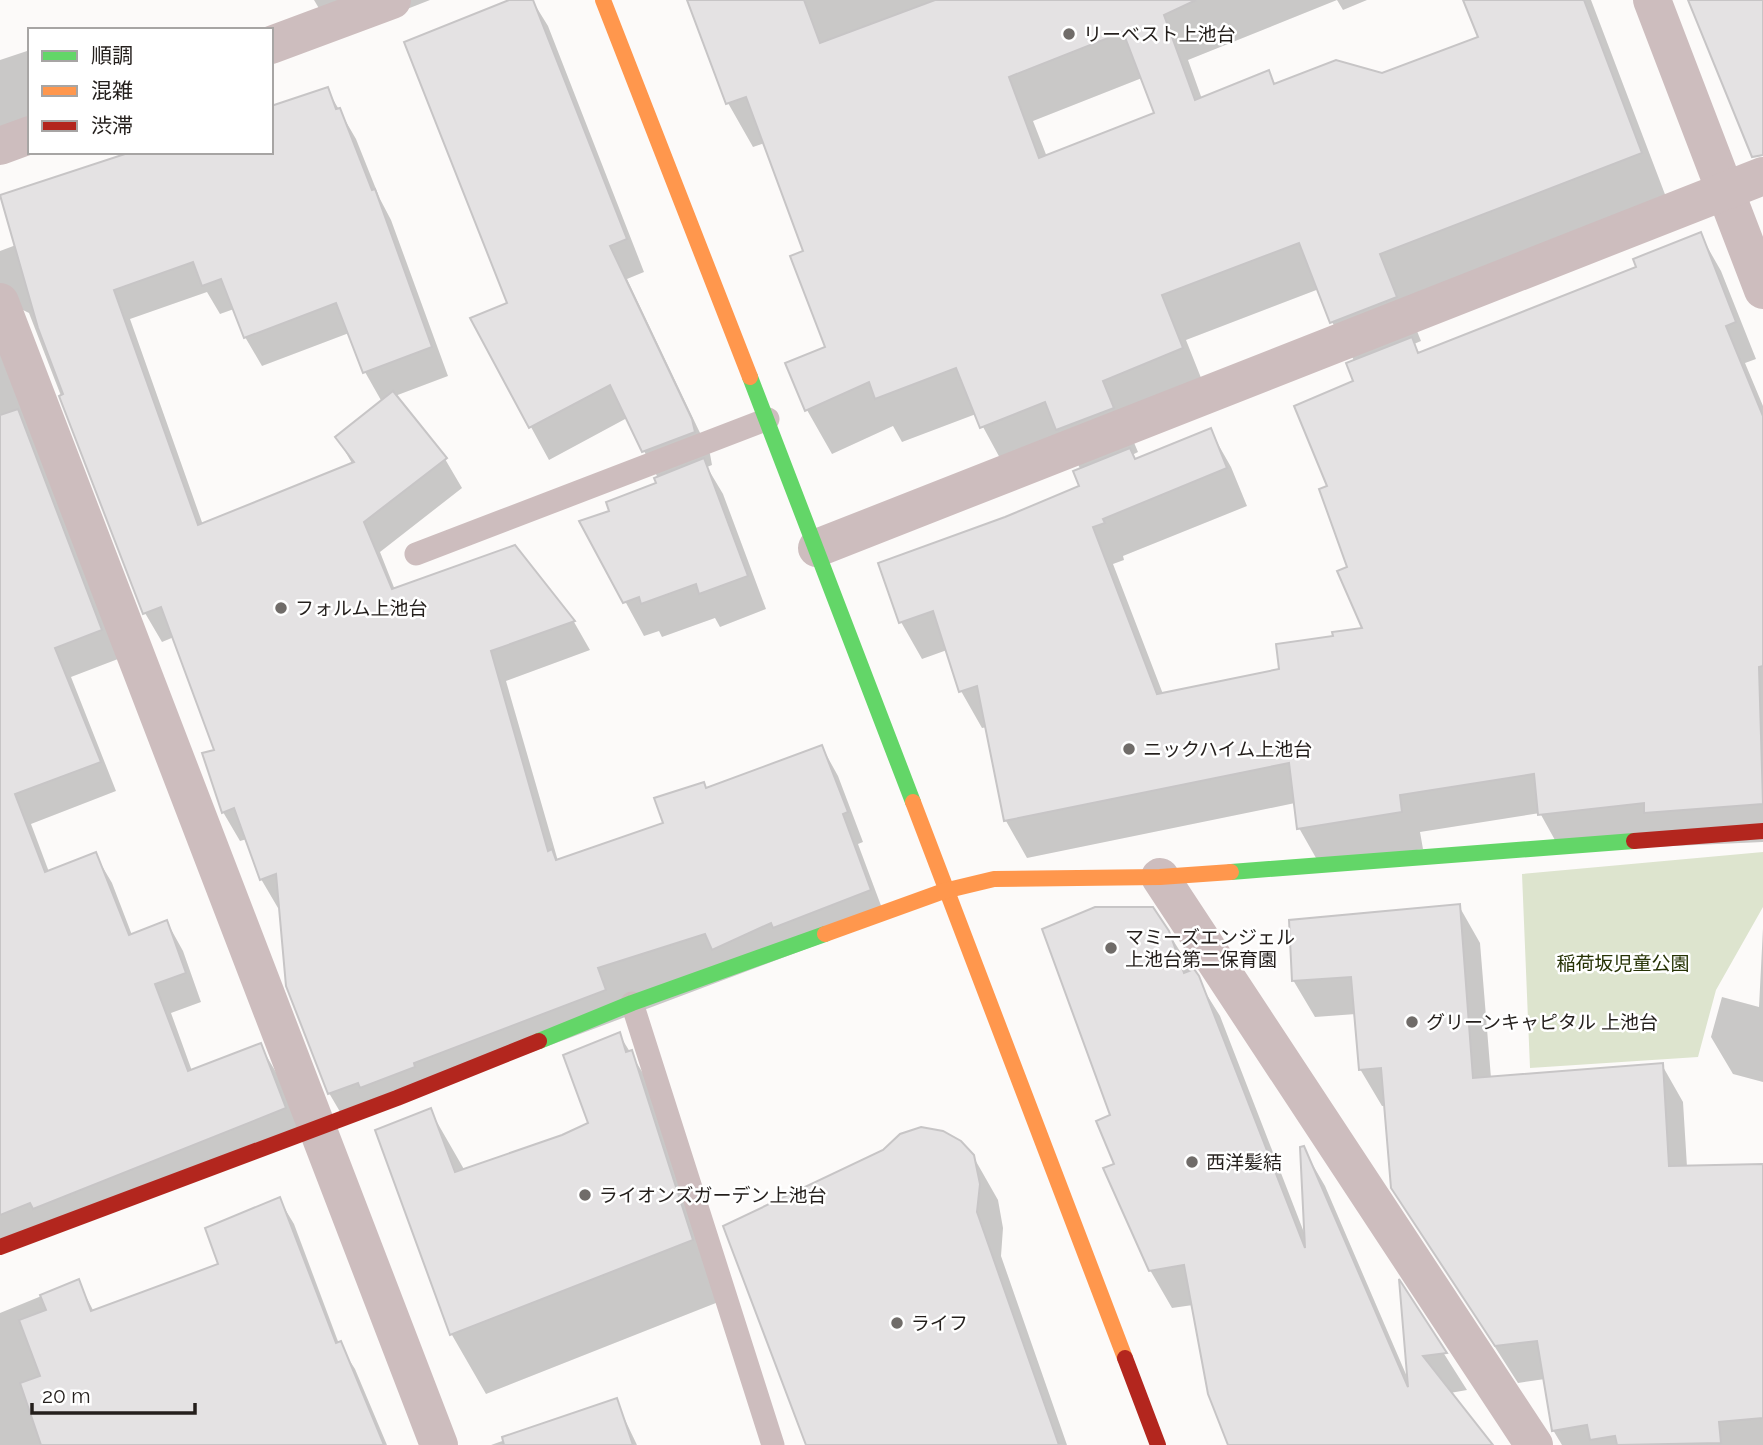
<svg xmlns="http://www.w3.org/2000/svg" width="1763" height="1445" font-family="Raleway,'Noto Sans JP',sans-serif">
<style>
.green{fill:#dde4ce}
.shadow{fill:#0003;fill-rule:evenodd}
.building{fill:#e4e2e3;stroke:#c7c5c6;stroke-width:2;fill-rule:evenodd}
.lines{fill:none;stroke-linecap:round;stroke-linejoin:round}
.lane{stroke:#cdbdbe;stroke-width:23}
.street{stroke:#cdbdbe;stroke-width:38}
.fast{stroke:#63d668;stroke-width:16}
.slow{stroke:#ff974d;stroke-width:16}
.jam{stroke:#b3261e;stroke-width:16}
.poi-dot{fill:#706c69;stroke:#fff;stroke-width:2.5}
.labels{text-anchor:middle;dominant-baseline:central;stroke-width:5;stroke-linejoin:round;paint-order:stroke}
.poi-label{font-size:19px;fill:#241f1c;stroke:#fff;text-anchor:start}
.park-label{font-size:19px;fill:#263305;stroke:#fff}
</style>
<rect width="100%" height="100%" fill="#fcfaf9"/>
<path class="green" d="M 1763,852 L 1763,907 L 1716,990 L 1698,1057 L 1530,1068 L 1522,874 Z"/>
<g class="shadow">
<path d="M 314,0 L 430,0 L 336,37 Z"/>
<path d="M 513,0 L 532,0 L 548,26 L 644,272 L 627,279 L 710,454 L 712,465 L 707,467 L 723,494 L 766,609 L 720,627 L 715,618 L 662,637 L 659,631 L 644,636 L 582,522 L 611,512 L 659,484 L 658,478 L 627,418 L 549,460 L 472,319 L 510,304 Z"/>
<path d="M 689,0 L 1367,0 L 1343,10 L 1337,0 L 1188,60 L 1202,99 L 1268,72 L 1276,85 L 1382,75 L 1480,38 L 1465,0 L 1591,0 L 1666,197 L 1404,299 L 1421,341 L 1414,344 L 1420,354 L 1638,268 L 1700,234 L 1721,271 L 1756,359 L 1745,363 L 1763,406 L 1763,842 L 1561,851 L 1540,813 L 1420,832 L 1423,849 L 1320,865 L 1299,828 L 1295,803 L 1027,858 L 1006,821 L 987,727 L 982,728 L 961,691 L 947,650 L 922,659 L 901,622 L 1006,519 L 1081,487 L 1081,470 L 1068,447 L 1007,471 L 976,414 L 902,442 L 893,426 L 832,454 L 807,410 L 828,348 L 806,252 L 765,143 L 753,147 L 728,103 ZM 1142,78 L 1156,114 L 1047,157 L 1033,121 ZM 1319,289 L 1332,322 L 1355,362 L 1355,382 L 1329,487 L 1364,629 L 1335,638 L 1281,671 L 1163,694 L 1113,564 L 1124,560 L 1123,556 L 1247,506 L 1231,467 L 1210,430 L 1135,461 L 1132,455 L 1138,452 L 1127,426 L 1207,393 L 1186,340 Z"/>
<path d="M 30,50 L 30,129 L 0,138 L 0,60 Z"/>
<path d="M 327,89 L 356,139 L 380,199 L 391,220 L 448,376 L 395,396 L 445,459 L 462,488 L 380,552 L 395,590 L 515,547 L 574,622 L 590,650 L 506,681 L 558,861 L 665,824 L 706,790 L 822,747 L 838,776 L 863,842 L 858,844 L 886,919 L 346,1122 L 329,1093 L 281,907 L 278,908 L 261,879 L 247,839 L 240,841 L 223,812 L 217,751 L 174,637 L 162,642 L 145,613 L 29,313 L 21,309 L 0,317 L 0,251 L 16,245 L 0,197 L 137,152 L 271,152 ZM 207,292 L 220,314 L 234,309 L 245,337 L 262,366 L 349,333 L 365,372 L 382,402 L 337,437 L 353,465 L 203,525 L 130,319 Z"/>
<path d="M 0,353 L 118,659 L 71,677 L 116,791 L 31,824 L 49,872 L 95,854 L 112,883 L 132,935 L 167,922 L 183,951 L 201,1002 L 171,1013 L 192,1071 L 260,1045 L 277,1074 L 302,1138 L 0,1249 Z"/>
<path d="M 1459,906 L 1480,943 L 1491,1078 L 1662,1065 L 1683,1102 L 1687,1167 L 1763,1165 L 1763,1445 L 1562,1445 L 1553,1430 L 1545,1379 L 1518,1383 L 1393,1188 L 1386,1106 L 1382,1106 L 1360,1069 L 1356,1014 L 1315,1017 L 1293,980 Z"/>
<path d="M 1763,928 L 1763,1082 L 1733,1074 L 1711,1037 L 1722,997 L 1759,1007 Z"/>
<path d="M 1168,932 L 1220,1016 L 1305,1235 L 1303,1148 L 1325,1186 L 1408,1379 L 1401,1286 L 1467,1390 L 1450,1393 L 1490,1445 L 1230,1445 L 1193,1305 L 1172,1308 L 1150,1270 L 1116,1165 L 1112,1116 Z"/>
<path d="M 619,1034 L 666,1111 L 726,1299 L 486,1394 L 452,1335 L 377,1131 L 430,1110 L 465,1171 L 563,1136 L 591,1124 Z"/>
<path d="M 973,1156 L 998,1200 L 1003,1228 L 1001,1256 L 1067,1445 L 808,1445 Z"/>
<path d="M 279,1199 L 294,1224 L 339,1344 L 355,1369 L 387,1445 L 0,1445 L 0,1313 L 78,1281 L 94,1312 L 221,1265 Z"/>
<path d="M 616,1401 L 637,1445 L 491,1445 Z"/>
</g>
<g class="building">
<path d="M 509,0 L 533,0 L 627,239 L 610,246 L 692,419 L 695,432 L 642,452 L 610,385 L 529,428 L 470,318 L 507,303 L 404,42 Z"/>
<path d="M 687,0 L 804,0 L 820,43 L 935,0 L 1196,0 L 1164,15 L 1195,100 L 1269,70 L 1274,84 L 1336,60 L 1382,73 L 1478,37 L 1463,0 L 1584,0 L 1642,153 L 1380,254 L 1397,297 L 1330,323 L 1299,243 L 1162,295 L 1183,348 L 1103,381 L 1114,408 L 1056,430 L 1045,402 L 980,428 L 956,368 L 875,399 L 869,382 L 805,411 L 785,363 L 825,347 L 790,256 L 803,251 L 746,97 L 726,104 ZM 1123,32 L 1154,113 L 1039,158 L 1009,77 Z"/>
<path d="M 1688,0 L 1763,0 L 1763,155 L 1752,157 Z"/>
<path d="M 328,87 L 336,109 L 340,108 L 372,190 L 375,189 L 432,347 L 363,373 L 336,303 L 244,338 L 221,279 L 202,286 L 193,262 L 114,290 L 198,525 L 354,462 L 335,437 L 393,391 L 447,458 L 364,522 L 392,589 L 515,545 L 575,621 L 491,651 L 548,851 L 552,849 L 556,860 L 663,823 L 654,798 L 704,782 L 706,788 L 822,745 L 848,812 L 843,814 L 871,890 L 773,928 L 771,923 L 712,950 L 705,934 L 598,968 L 606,990 L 414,1063 L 415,1067 L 360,1088 L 358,1083 L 328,1094 L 286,986 L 276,874 L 260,880 L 234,808 L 222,813 L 202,753 L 214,750 L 161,607 L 143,614 L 59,396 L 63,394 L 38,328 L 0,195 L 131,152 L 271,152 L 271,106 Z"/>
<path d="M 1701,232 L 1736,322 L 1726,326 L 1763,416 L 1763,666 L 1759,667 L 1763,804 L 1644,813 L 1644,803 L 1538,815 L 1534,774 L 1400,795 L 1402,812 L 1297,829 L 1289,763 L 1004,821 L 977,686 L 959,692 L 933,611 L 899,623 L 878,563 L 1005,517 L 1079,486 L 1073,471 L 1130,448 L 1135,459 L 1211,428 L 1227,468 L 1103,519 L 1105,523 L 1093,527 L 1157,694 L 1279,669 L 1276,644 L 1333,636 L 1332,632 L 1362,628 L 1337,571 L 1347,567 L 1319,489 L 1327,486 L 1294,406 L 1353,381 L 1346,363 L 1412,337 L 1418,353 L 1636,267 L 1633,259 Z"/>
<path d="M 18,409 L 102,630 L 55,648 L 101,762 L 15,794 L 45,872 L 96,852 L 129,935 L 167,920 L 186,973 L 155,984 L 188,1071 L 261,1043 L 286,1108 L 33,1209 L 30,1203 L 0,1215 L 0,415 Z"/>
<path d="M 704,458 L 748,576 L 699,594 L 696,584 L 641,604 L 639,597 L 623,603 L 579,521 L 609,511 L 606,502 L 656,483 L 654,478 Z"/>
<path d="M 1460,904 L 1473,1078 L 1663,1063 L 1669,1166 L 1763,1164 L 1763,1418 L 1719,1422 L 1721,1443 L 1617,1445 L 1615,1436 L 1590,1440 L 1587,1425 L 1552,1431 L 1537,1341 L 1495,1346 L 1391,1188 L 1381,1068 L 1359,1070 L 1351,977 L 1292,981 L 1289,920 Z"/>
<path d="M 1095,907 L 1153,907 L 1169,931 L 1184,973 L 1194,969 L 1199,976 L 1305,1248 L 1300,1147 L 1304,1146 L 1408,1387 L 1399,1279 L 1447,1353 L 1423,1356 L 1493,1445 L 1228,1445 L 1208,1394 L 1184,1265 L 1149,1271 L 1103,1168 L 1114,1164 L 1096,1121 L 1110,1115 L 1042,929 Z"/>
<path d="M 620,1032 L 626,1052 L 632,1050 L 693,1240 L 450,1335 L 375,1130 L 431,1108 L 455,1172 L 562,1135 L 588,1123 L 563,1055 Z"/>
<path d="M 921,1127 L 943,1131 L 961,1141 L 974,1155 L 980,1184 L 977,1212 L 1059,1445 L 806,1445 L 723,1226 L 883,1150 L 900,1134 Z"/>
<path d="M 280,1197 L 336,1343 L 341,1341 L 384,1445 L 41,1445 L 20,1383 L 40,1376 L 19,1320 L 46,1310 L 40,1295 L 79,1279 L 91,1311 L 218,1264 L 205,1228 Z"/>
<path d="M 617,1398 L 633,1445 L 504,1445 L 502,1437 Z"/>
</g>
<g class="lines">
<g class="lane">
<path d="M 416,554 L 768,419"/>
<path d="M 632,1003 L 773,1445"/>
</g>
<g class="street">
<path d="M 1652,0 L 1763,290"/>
<path d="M 271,45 L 392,0"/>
<path d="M 0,146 L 30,135"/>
<path d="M 0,302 L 439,1445"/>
<path d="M 817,548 L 1763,176"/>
<path d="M 1160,877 L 1534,1445"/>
</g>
<g class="fast">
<path d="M 750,377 L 913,802"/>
<path d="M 1231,872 L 1634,841"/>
<path d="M 539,1041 L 632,1003 L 825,934"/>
</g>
<g class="slow">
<path d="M 603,0 L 750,377"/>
<path d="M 913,802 L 1125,1358"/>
<path d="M 825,934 L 944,891 L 994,879 L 1160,877 L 1231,872"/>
</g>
<g class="jam">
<path d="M 1634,841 L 1763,831"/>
<path d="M 0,1247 L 397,1098 L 539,1041"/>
<path d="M 1125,1358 L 1158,1445"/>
</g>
</g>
<g class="poi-dot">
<circle cx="1069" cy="34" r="7"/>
<circle cx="281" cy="608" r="7"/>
<circle cx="1129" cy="749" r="7"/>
<circle cx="1111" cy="948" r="7"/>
<circle cx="1412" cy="1022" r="7"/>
<circle cx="1192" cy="1162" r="7"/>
<circle cx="585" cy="1195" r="7"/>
<circle cx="897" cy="1323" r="7"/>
</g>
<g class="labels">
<g class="poi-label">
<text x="1083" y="34">リーベスト上池台</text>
<text x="295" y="608">フォルム上池台</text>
<text x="1143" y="749">ニックハイム上池台</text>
<text x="1125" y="937">マミーズエンジェル<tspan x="1125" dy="22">上池台第二保育園</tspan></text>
<text x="1426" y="1022">グリーンキャピタル 上池台</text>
<text x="1206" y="1162">西洋髪結</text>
<text x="599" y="1195">ライオンズガーデン上池台</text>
<text x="911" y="1323">ライフ</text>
</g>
<g class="park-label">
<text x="1623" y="963">稲荷坂児童公園</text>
</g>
</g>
<rect x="28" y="28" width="245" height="126" fill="#ffffff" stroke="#a7a5a4" stroke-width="2"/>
<rect x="42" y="51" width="35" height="10" fill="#63d668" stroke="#a7a5a4" stroke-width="2"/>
<text x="91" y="63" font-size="21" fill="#241f1c">順調</text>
<rect x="42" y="86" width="35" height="10" fill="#ff974d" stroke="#a7a5a4" stroke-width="2"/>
<text x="91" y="98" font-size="21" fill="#241f1c">混雑</text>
<rect x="42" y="121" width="35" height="10" fill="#b3261e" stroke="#a7a5a4" stroke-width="2"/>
<text x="91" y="133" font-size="21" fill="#241f1c">渋滞</text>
<path d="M32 1403v10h163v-10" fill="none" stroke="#241f1c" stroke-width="3.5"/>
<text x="42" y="1403" font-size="21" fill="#241f1c" stroke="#ffffff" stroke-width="5" paint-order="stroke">20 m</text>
</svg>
